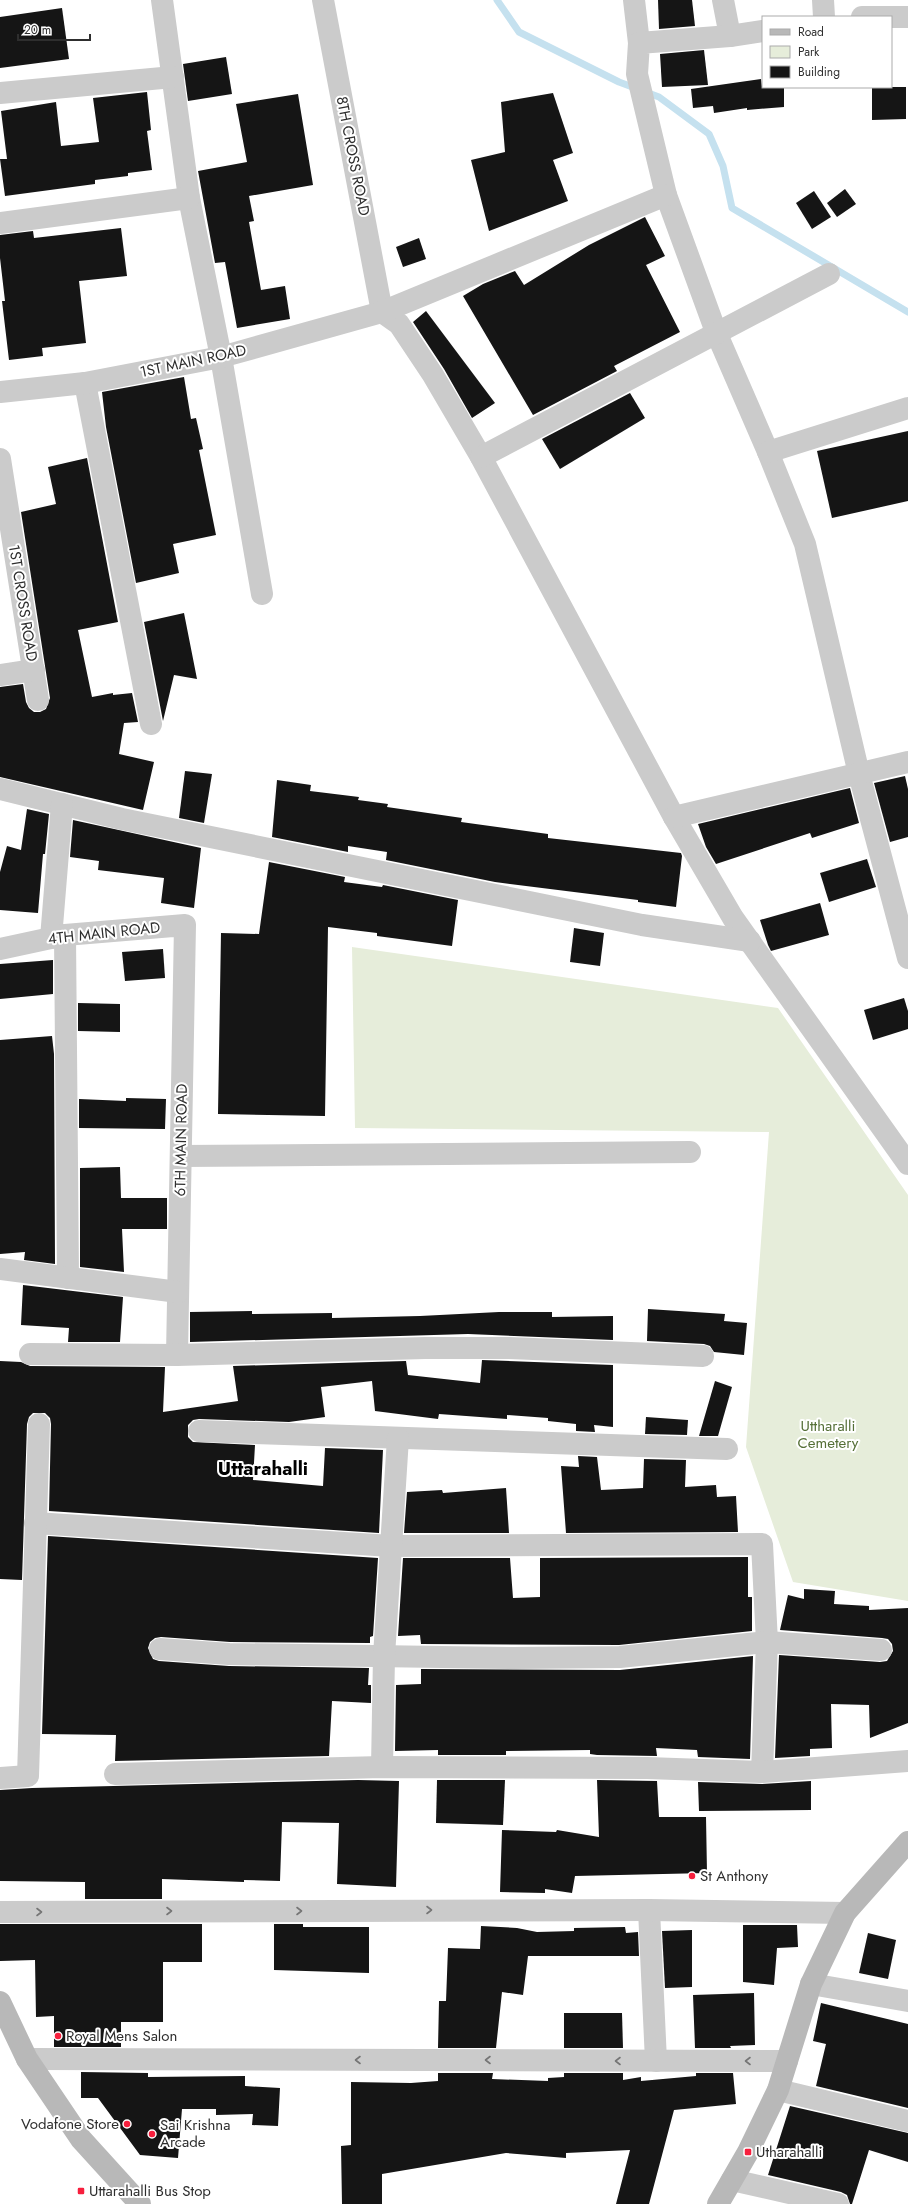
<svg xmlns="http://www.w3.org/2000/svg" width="908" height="2204" font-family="Jost,sans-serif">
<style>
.green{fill:#e6edda}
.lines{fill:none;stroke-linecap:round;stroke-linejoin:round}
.stream{stroke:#c5e1ef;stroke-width:7}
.building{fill:#151515}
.street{stroke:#cbcbcb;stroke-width:22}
.secondary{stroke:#b8b8b8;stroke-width:22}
.oneway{stroke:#757575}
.poi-dot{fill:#f71f3d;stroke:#fff;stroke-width:1.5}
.labels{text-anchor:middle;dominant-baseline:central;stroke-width:4;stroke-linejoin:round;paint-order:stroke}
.street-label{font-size:15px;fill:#2e2e2e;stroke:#fff}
.park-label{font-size:15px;fill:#556f37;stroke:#fff}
.poi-label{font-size:15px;fill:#2e2e2e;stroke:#fff;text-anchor:start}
.district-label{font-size:19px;font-weight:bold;fill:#000;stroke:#fff}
</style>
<rect width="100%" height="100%" fill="#fff"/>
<path class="green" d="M 352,947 L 778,1008 L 908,1195 L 908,1601 L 793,1582 L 746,1447 L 769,1132 L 355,1128 Z"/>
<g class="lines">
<path class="stream" d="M 497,0 L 519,32 L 619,82 L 659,97 L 709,134 L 723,166 L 732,208 L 908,312"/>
</g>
<g class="building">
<path d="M 658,0 L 692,0 L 695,26 L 659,29 Z"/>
<path d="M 62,8 L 69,59 L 0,68 L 0,17 Z"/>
<path d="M 704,50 L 708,85 L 662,87 L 660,54 Z"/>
<path d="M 226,57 L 232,94 L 188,101 L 183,64 Z"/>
<path d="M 761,79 L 762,87 L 784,87 L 784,107 L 747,110 L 747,108 L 714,113 L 713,106 L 693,108 L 691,89 Z"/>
<path d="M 872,87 L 906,87 L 906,119 L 872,120 Z"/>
<path d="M 147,92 L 151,130 L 147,131 L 152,170 L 128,173 L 128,176 L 95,180 L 95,184 L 5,196 L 0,159 L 7,159 L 1,111 L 56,102 L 61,146 L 99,142 L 93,98 Z"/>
<path d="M 553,93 L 573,153 L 553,160 L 568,201 L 489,231 L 471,160 L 505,152 L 501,102 Z"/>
<path d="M 298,94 L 313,185 L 249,196 L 254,221 L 249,222 L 261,290 L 285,286 L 290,319 L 237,328 L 225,262 L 215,263 L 198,171 L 247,162 L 236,104 Z"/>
<path d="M 845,189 L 856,204 L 837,217 L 827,203 Z"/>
<path d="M 814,191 L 831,217 L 812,229 L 796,203 Z"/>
<path d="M 645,217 L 665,256 L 646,265 L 680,332 L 614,366 L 617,371 L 533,415 L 463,296 L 483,284 L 515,271 L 524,285 L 589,245 Z"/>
<path d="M 121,228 L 127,276 L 79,281 L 86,343 L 42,348 L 43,356 L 9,360 L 2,301 L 5,301 L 0,258 L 0,235 L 33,231 L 34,238 Z"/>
<path d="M 419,238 L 426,259 L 403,267 L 396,247 Z"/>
<path d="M 426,311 L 495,403 L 472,418 L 444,369 L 413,322 Z"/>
<path d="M 184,377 L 191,419 L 196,418 L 203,449 L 199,450 L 216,535 L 173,544 L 179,573 L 136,583 L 106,427 L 102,392 Z"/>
<path d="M 630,393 L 645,418 L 560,469 L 542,439 Z"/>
<path d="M 908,431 L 908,501 L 832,518 L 817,451 Z"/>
<path d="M 87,458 L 118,622 L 78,630 L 92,697 L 113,693 L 113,695 L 132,693 L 138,722 L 124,723 L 119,754 L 154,762 L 143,810 L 0,777 L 0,687 L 23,684 L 26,702 L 29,708 L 34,712 L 40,712 L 46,709 L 50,698 L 21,512 L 56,504 L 48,467 Z"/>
<path d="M 184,613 L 197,679 L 174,675 L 163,721 L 144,622 Z"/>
<path d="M 185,771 L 212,774 L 204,823 L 179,818 Z"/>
<path d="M 905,776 L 908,789 L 908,837 L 890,842 L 874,783 Z"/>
<path d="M 277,780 L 311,785 L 310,791 L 359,797 L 358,800 L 388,804 L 387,807 L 462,818 L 461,822 L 548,834 L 548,838 L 681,853 L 682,856 L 676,907 L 638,902 L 638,900 L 495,882 L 386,860 L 387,852 L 348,846 L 348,852 L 272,837 Z"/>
<path d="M 850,788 L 859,823 L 812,838 L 810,833 L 716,864 L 706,847 L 698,824 Z"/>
<path d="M 27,809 L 49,814 L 45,854 L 43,854 L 38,913 L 0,910 L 0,872 L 7,846 L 21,850 Z"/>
<path d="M 73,820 L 201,848 L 194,908 L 161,903 L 164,878 L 98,870 L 99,861 L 70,857 Z"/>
<path d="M 867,859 L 876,887 L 829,902 L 820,873 Z"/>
<path d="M 269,862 L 345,877 L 344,882 L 382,887 L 383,885 L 458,900 L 452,946 L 377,936 L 377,933 L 328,927 L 325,1116 L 218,1114 L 221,933 L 259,934 Z"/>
<path d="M 820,903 L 829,935 L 771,951 L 768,945 L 760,920 Z"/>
<path d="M 574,928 L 604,933 L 600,966 L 570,962 Z"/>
<path d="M 163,949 L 165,978 L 125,981 L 122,952 Z"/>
<path d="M 53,960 L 53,994 L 0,999 L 0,964 Z"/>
<path d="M 904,998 L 908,1011 L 908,1029 L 873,1040 L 864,1010 Z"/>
<path d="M 78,1003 L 120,1004 L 120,1032 L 78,1031 Z"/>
<path d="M 52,1036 L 54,1054 L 55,1264 L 24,1260 L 25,1252 L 0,1254 L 0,1040 Z"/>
<path d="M 126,1098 L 166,1099 L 165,1129 L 79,1128 L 79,1099 L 126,1101 Z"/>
<path d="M 120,1167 L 121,1198 L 167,1198 L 167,1229 L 122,1229 L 124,1272 L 80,1267 L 80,1168 Z"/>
<path d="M 23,1285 L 123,1297 L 120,1342 L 68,1342 L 69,1328 L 21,1325 Z"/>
<path d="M 648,1309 L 725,1314 L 724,1321 L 747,1323 L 744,1355 L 714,1352 L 710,1346 L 704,1344 L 647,1341 Z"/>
<path d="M 252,1311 L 252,1314 L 332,1313 L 332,1318 L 420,1316 L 499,1312 L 552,1312 L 552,1317 L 613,1316 L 613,1340 L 468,1334 L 190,1342 L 190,1312 Z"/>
<path d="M 482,1360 L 613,1365 L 613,1427 L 594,1425 L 595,1432 L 576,1431 L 576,1424 L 548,1421 L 548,1418 L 507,1415 L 507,1419 L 439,1414 L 438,1419 L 375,1411 L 372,1381 L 321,1387 L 325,1417 L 289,1422 L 199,1419 L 193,1420 L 188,1425 L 188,1437 L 193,1442 L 255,1445 L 253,1480 L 323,1486 L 325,1448 L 383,1450 L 379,1533 L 49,1511 L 51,1424 L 50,1418 L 45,1413 L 33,1413 L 29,1417 L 27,1424 L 22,1580 L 0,1579 L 0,1361 L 21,1362 L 30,1366 L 165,1367 L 163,1412 L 238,1401 L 233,1366 L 406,1361 L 408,1375 L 480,1383 Z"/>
<path d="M 715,1381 L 732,1387 L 718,1436 L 699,1436 Z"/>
<path d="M 646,1417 L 688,1420 L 687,1435 L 645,1434 Z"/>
<path d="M 578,1456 L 597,1457 L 601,1490 L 643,1488 L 644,1459 L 686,1460 L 685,1487 L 716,1485 L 717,1497 L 736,1496 L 738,1532 L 566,1533 L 561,1466 L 579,1467 Z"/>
<path d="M 506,1488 L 509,1533 L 404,1533 L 407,1492 L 442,1490 L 443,1493 Z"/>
<path d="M 48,1536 L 378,1558 L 373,1636 L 370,1637 L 370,1643 L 230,1642 L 161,1637 L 155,1638 L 150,1642 L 148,1648 L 153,1659 L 159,1661 L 229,1666 L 369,1668 L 368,1685 L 371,1685 L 371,1703 L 332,1701 L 329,1756 L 115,1761 L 116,1735 L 42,1734 Z"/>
<path d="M 748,1557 L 748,1597 L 752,1597 L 752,1631 L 619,1645 L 421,1644 L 420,1635 L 398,1636 L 403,1558 L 510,1558 L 513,1598 L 540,1597 L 540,1558 Z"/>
<path d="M 804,1589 L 835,1591 L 834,1604 L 869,1606 L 869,1610 L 908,1608 L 908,1723 L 870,1738 L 869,1705 L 831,1704 L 832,1748 L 810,1749 L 810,1756 L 775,1758 L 779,1655 L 880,1662 L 887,1661 L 893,1651 L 892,1644 L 888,1639 L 882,1638 L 780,1630 L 788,1595 L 804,1599 Z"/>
<path d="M 753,1656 L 750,1759 L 698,1757 L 697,1750 L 656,1748 L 657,1756 L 597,1755 L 590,1754 L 590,1750 L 506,1751 L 506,1755 L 438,1755 L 438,1750 L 395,1751 L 396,1685 L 421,1684 L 421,1669 L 620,1670 Z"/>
<path d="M 358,1780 L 399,1781 L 396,1887 L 337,1884 L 339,1823 L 282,1822 L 280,1881 L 244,1880 L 244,1882 L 162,1879 L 162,1899 L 85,1899 L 85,1882 L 0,1881 L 0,1790 L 32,1788 Z"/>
<path d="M 437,1780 L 505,1780 L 503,1825 L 436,1823 Z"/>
<path d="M 597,1780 L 657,1781 L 659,1817 L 706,1817 L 707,1873 L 575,1876 L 572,1893 L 545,1889 L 545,1893 L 500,1892 L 502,1830 L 556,1832 L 557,1830 L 599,1837 Z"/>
<path d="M 811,1781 L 811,1810 L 699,1811 L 698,1782 L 762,1784 Z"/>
<path d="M 0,1924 L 202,1924 L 202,1962 L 163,1962 L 163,2022 L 121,2022 L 121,2047 L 54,2047 L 54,2016 L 36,2017 L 35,1960 L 0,1961 Z"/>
<path d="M 274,1924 L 303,1924 L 303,1927 L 369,1927 L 369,1973 L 274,1970 Z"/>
<path d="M 743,1925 L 797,1925 L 798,1947 L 777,1948 L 774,1985 L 743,1982 Z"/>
<path d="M 481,1926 L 517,1928 L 537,1932 L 574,1931 L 574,1928 L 625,1927 L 626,1933 L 638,1932 L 639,1956 L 528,1956 L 523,1995 L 502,1992 L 496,2048 L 438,2048 L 439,2001 L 446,2001 L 448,1948 L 480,1949 Z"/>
<path d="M 692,1930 L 692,1987 L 665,1988 L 662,1931 Z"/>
<path d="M 868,1933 L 896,1940 L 888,1979 L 859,1973 Z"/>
<path d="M 754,1993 L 755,2045 L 730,2046 L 731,2048 L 695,2048 L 693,1995 Z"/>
<path d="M 821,2003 L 908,2024 L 908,2108 L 816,2086 L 826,2044 L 813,2041 Z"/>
<path d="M 564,2013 L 622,2013 L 623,2048 L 564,2048 Z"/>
<path d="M 81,2072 L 148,2073 L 148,2077 L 245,2076 L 245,2086 L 280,2088 L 278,2126 L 252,2125 L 253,2114 L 216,2115 L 216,2109 L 182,2109 L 178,2158 L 140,2155 L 98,2098 L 81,2098 Z"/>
<path d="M 438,2073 L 493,2073 L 492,2079 L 548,2081 L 548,2078 L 564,2077 L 564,2073 L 623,2073 L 623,2080 L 641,2077 L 641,2081 L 696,2076 L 696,2073 L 733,2073 L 736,2104 L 674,2110 L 649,2204 L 616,2204 L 630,2150 L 566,2153 L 566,2158 L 506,2153 L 382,2174 L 382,2204 L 342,2204 L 341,2146 L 351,2145 L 351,2082 L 411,2083 L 438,2081 Z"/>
<path d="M 790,2106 L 908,2133 L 908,2162 L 869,2150 L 852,2204 L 850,2204 L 847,2195 L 841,2192 L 768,2175 Z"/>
</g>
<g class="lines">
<g class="street">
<path d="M 162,0 L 189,198 L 221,357 L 262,594"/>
<path d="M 323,0 L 382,312"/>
<path d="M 634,0 L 639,43"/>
<path d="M 723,0 L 730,36"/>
<path d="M 823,0 L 824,17"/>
<path d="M 862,17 L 908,17"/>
<path d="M 763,31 L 730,36 L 639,43 L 637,74 L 666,195 L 716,332 L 768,452 L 805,544 L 859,774 L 908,958"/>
<path d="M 0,93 L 173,77"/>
<path d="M 0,223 L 189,198"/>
<path d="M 382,312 L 399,324 L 433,375 L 481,457 L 674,817 L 733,918 L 908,1164"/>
<path d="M 85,383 L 151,724"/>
<path d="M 0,392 L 85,383 L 221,357 L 382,312 L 666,195"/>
<path d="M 768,452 L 908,408"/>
<path d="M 481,457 L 829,274"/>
<path d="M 0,459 L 38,700"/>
<path d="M 0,675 L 34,670"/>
<path d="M 0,789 L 122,819 L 642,925 L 750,941"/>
<path d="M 674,817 L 908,762"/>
<path d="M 65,935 L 68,1278"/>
<path d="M 51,938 L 62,804"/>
<path d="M 0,949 L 65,935 L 185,925 L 177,1355"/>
<path d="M 181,1156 L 690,1152"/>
<path d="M 0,1269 L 178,1292"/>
<path d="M 30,1354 L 177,1355 L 425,1348 L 509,1348 L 703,1356"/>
<path d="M 199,1431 L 727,1449"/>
<path d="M 35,1523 L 391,1546 L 762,1544 L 767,1642 L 762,1772"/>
<path d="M 160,1649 L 229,1654 L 513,1658 L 620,1657 L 767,1642 L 881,1650"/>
<path d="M 382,1767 L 384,1656 L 398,1438"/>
<path d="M 115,1774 L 382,1767 L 647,1768 L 762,1772 L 908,1761"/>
<path d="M 0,1778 L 28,1776 L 39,1424"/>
<path d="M 649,1910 L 656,2061"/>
<path d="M 0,1912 L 649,1910 L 845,1913"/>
<path d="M 811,1984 L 908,2001"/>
<path d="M 27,2059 L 787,2061"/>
<path d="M 778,2090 L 908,2121"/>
<path d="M 732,2180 L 838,2204"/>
</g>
<g class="secondary">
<path d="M 0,2002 L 27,2059 L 81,2139 L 140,2204"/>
<path d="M 718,2204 L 748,2152 L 778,2090 L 811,1984 L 845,1913 L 908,1842"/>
</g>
</g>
<defs><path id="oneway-chevron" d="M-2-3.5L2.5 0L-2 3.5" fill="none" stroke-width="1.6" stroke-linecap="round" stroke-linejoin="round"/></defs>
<g class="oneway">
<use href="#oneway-chevron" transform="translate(429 1910)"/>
<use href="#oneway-chevron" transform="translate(169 1911)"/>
<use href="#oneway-chevron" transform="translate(299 1911)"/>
<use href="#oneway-chevron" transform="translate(39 1912)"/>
<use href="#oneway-chevron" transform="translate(358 2060) rotate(-180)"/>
<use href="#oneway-chevron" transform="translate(488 2060) rotate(-180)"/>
<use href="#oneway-chevron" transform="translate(618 2061) rotate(-180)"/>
<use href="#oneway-chevron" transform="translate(748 2061) rotate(-180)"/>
</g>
<g class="poi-dot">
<circle cx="692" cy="1876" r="4"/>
<circle cx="58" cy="2036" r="4"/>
<circle cx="127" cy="2124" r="4"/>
<circle cx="152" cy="2134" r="4"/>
<rect x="744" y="2148" width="8" height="8" rx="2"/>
<rect x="77" y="2187" width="8" height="8" rx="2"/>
</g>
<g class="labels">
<g class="street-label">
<text transform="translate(353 156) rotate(79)">8TH CROSS ROAD</text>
<text transform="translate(193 361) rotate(-12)">1ST MAIN ROAD</text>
<text transform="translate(23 603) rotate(81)">1ST CROSS ROAD</text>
<text transform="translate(104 933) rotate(-6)">4TH MAIN ROAD</text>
<text transform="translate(181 1140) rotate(-89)">6TH MAIN ROAD</text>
</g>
<g class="park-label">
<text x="828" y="1426">Uttharalli<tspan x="828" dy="17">Cemetery</tspan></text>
</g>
<g class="poi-label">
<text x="700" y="1876">St Anthony</text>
<text x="66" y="2036">Royal Mens Salon</text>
<text x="119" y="2124" text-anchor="end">Vodafone Store</text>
<text x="160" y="2125">Sai Krishna<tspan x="160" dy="17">Arcade</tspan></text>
<text x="756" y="2152">Utharahalli</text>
<text x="89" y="2191">Uttarahalli Bus Stop</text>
</g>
<g class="district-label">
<text x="263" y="1468">Uttarahalli</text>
</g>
</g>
<rect x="762" y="16" width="130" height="72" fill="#ffffff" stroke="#ababab"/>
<rect x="770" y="29" width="20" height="6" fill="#b8b8b8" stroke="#ababab"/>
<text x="798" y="36" font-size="12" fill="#2e2e2e">Road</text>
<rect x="770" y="46" width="20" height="12" fill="#e6edda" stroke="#ababab"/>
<text x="798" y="56" font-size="12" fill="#2e2e2e">Park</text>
<rect x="770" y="66" width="20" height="12" fill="#151515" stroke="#ababab"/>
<text x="798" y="76" font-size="12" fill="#2e2e2e">Building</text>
<path d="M18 34v6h72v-6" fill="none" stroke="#2e2e2e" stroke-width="2"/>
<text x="24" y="34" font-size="12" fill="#2e2e2e" stroke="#ffffff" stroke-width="3" paint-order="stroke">20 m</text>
</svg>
